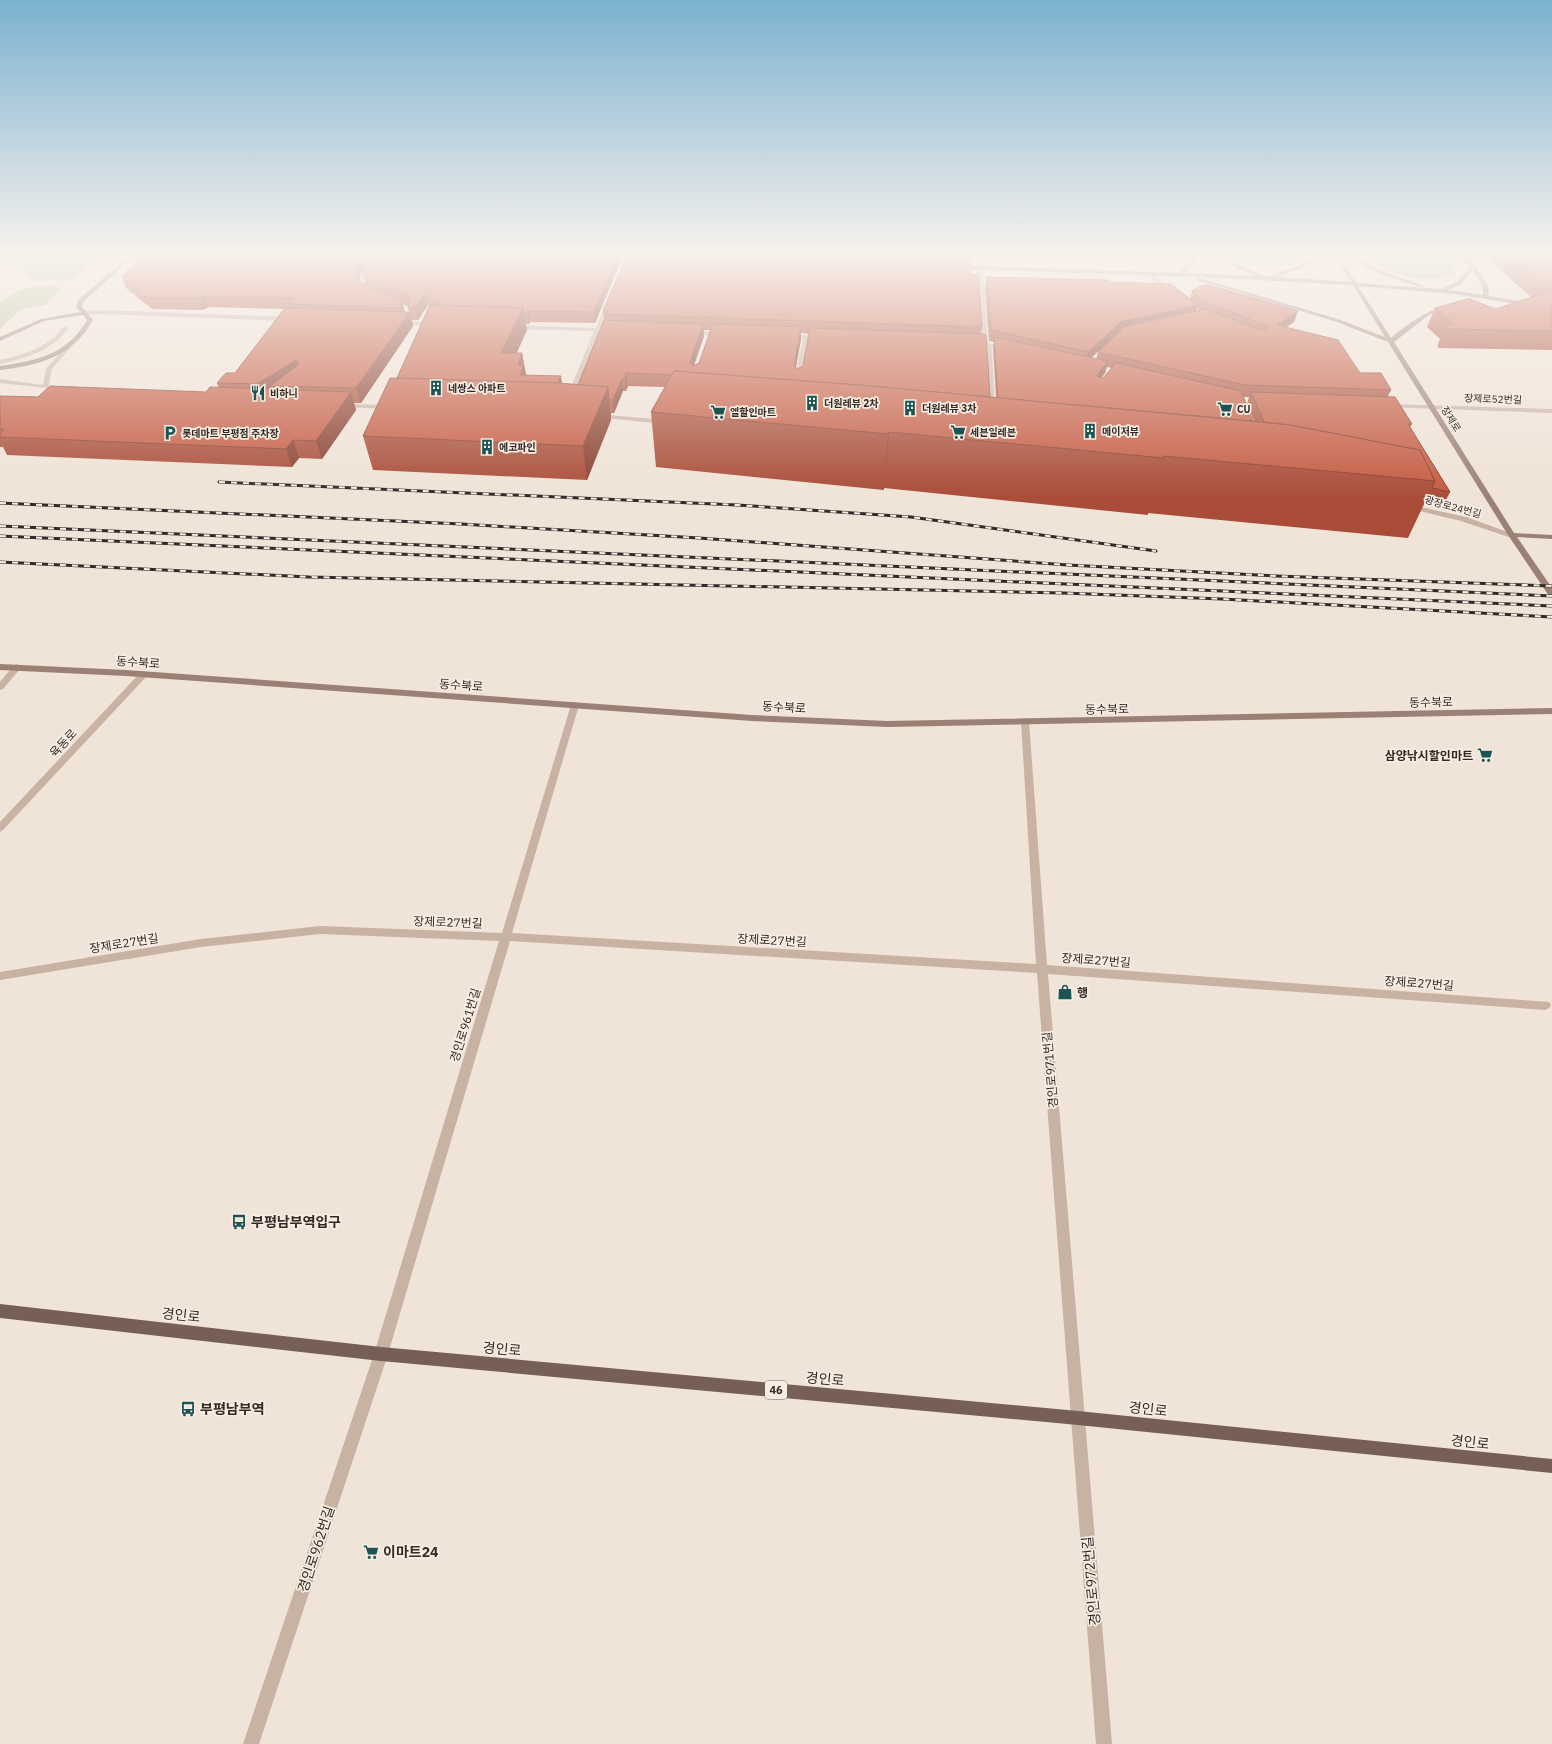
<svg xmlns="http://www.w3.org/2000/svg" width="1552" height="1744" font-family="'IBM Plex Sans','Noto Sans KR',sans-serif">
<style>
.green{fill:#b4bf98}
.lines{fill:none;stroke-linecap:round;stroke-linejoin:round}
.lane{fill:#c8b2a4;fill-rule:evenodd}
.street{fill:#c8b2a4;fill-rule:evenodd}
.secondary{fill:#9b8175;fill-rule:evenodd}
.primary{fill:#755f56;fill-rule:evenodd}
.rail-casing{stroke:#332925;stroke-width:3}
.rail{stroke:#f8ede3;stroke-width:2;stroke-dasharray:6;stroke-linecap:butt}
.wall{fill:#a94d38;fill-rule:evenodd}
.shaded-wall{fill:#893f2e}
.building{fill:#c45a41;stroke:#893f2e}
.labels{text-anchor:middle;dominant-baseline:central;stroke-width:3.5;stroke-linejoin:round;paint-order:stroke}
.far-poi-label{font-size:10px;font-weight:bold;fill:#332925;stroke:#f8ede3;text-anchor:start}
.far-street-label{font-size:10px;fill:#332925;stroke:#f8ede3}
.shield{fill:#f8ede3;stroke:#6e645e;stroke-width:1}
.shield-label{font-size:11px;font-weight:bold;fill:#332925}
.street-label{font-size:12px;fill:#332925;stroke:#f8ede3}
.poi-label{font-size:12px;font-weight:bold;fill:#332925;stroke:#f8ede3;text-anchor:end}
.near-poi-label{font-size:14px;font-weight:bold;fill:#332925;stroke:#f8ede3;text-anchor:start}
.near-street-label{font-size:14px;fill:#332925;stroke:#f8ede3}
</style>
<rect width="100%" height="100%" fill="#f0e3d7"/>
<g class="green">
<path d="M 0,253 L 95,253 L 98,256 L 75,278 L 71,280 L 33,280 L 20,269 L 34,257 L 0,257 Z"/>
<path d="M 1226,253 L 1292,253 L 1293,256 L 1290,261 C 1274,264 1238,266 1226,253 Z"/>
<path d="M 1371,253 L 1440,253 C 1448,258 1455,265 1455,274 C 1435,282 1401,280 1382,267 C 1378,264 1374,257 1371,253 Z"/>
<path d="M 55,285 L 61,289 L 45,305 L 21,309 L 0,329 L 0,303 C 20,287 30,286 55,285 Z"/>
</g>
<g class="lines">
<g class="lane">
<path d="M 976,253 L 982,253 L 988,343 L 1009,348 L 1006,350 L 992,348 L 995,410 L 992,412 L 989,410 L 986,347 L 971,343 L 974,341 L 982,343 Z"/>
<path d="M 1146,272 L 1150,272 L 1173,290 L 1173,292 L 1169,292 L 1146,274 Z"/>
<path d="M 364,273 L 367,275 L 365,288 L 370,291 L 367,293 L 359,289 L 361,275 Z"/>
<path d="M 609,301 L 612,303 L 602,328 L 613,328 L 616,330 L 613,332 L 600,331 L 573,397 L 568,398 L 567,397 L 594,331 L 513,329 L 510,327 L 513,325 L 596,328 L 606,303 Z"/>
<path d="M 101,310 L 289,317 L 292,319 L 289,321 L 101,314 L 83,315 L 80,313 L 83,311 Z"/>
<path d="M 399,321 L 435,322 L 438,324 L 435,326 L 397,324 L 397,322 Z"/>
<path d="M 65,326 L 68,328 C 53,351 25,358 0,364 L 0,360 C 18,356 37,351 52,339 C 57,336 60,329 65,326 Z"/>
<path d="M 691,331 L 723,332 L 726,334 L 723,336 L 689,334 L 689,332 Z"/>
<path d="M 787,335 L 823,335 L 826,337 L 823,339 L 809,338 L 800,379 L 795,378 L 803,338 L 789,338 L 787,337 Z"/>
<path d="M 66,346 L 71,347 L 52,369 L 48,388 L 0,383 L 0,379 L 43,385 L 46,369 Z"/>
<path d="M 342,404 L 390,405 L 393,407 L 390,409 L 340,407 L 340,405 Z"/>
<path d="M 1388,404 L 1552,409 L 1552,413 L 1386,407 L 1385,406 Z"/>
<path d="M 597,414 L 665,420 L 668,422 L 665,424 L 595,417 L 594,416 Z"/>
<path d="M 1407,504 L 1466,517 L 1516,535 L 1515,537 L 1509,537 L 1461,521 L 1407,508 Z"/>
<path d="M 17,664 L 21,667 L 20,669 L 3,689 L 0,690 L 0,682 L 14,665 Z"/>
<path d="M 575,702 L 579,705 L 512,933 L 1036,964 L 1021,722 L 1025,719 L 1029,722 L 1047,965 L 1549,1002 L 1551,1005 L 1549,1008 L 1545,1010 L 1048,974 L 1112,1744 L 1096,1744 L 1037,973 L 510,941 L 388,1354 L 259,1744 L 243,1744 L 374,1354 L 499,941 L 320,934 L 201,947 L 0,980 L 0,972 L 201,939 L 320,926 L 502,933 L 571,705 Z"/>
</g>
<path class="street" d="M 144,671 L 148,674 L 147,676 L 3,830 L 0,832 L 0,822 L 141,672 Z"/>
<g class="secondary">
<path d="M 132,253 L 138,253 L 83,302 L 82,307 L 93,320 C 72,357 40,365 0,370 L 0,366 C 36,361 68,354 87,320 L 83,315 L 44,321 L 0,341 L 0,337 L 41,319 L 80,312 L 76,307 L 78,300 Z"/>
<path d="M 1196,253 L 1201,253 L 1195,263 L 1184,273 L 1256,276 L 1239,269 L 1215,253 L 1220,253 L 1243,267 L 1268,277 L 1298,266 L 1321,253 L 1326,253 L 1302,268 L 1276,277 L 1351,282 L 1332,253 L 1337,253 L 1356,283 L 1441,289 L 1457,282 L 1471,266 L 1447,253 L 1453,253 L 1468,261 L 1463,253 L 1468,253 L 1489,288 L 1488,296 L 1552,306 L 1552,310 L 1455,294 L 1358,286 L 1391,338 C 1417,316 1437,305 1470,298 L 1473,300 L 1447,307 L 1429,315 L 1394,342 L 1514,533 L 1552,535 L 1552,539 L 1517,537 L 1552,588 L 1552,596 L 1549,596 L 1508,535 L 1388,342 L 1334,321 L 1194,279 L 1199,278 L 1338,319 L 1385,337 L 1353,285 L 1200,277 L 958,269 L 955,267 L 958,265 L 1178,273 L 1191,261 ZM 1473,270 L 1483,288 L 1483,295 L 1448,290 L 1461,284 Z"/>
<path d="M 1338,253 L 1345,253 L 1384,272 L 1425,286 L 1420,287 L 1380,274 Z"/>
<path d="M 606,255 L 640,255 L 643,257 L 640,259 L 608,258 Z"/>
<path d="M 0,664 L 126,670 L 752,715 L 887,721 L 1552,708 L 1552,714 L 887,727 L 752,721 L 126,676 L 0,670 Z"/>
</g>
<path class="primary" d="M 0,1304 L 381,1347 L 1078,1411 L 1552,1459 L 1552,1473 L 1078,1425 L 381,1361 L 0,1318 Z"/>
<g class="rail-casing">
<g id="rail">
<path d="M 219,482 L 737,505 L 911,517 L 1156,551"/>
<path d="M 0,503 L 461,524 L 699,538 L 1068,565 L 1276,576 L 1552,586"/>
<path d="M 0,526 L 1552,596"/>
<path d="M 0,536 L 1552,606"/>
<path d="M 0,562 L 309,577 L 1063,593 L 1222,599 L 1552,617"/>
</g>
</g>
<use href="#rail" class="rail"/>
</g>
<g class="wall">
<path d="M 148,253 L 625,253 L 624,254 L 621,254 L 621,260 L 595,323 L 530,322 L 529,324 L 525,324 L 527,330 L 516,353 L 522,353 L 526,375 L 562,384 L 578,385 L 604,320 L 603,311 L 628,253 L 969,253 L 969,259 L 971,274 L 982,327 L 981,334 L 990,397 L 996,397 L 993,348 L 994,342 L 989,341 L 985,287 L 987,277 L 1109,282 L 1190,299 L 1192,291 L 1294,322 L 1286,327 L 1360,373 L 1391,390 L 1388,396 L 1412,424 L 1410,427 L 1450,492 L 1444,504 L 1426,500 L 1408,538 L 1148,513 L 1148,515 L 884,488 L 884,490 L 656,467 L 651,412 L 665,387 L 628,386 L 626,391 L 623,391 L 614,413 L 611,413 L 611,420 L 587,480 L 373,470 L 363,436 L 397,378 L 429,306 L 428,305 L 418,320 L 412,320 L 413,326 L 361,403 L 354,403 L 356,410 L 322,459 L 299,458 L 292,467 L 7,455 L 3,447 L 0,447 L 0,396 L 38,397 L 206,392 L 219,388 L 217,383 L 235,373 L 284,309 L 209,307 L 202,310 L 152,309 L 126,288 L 122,276 ZM 364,272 L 364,276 L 366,284 L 359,281 L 360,275 ZM 403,304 L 408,307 L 409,312 L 405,312 ZM 1197,308 L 1199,310 L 1196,311 ZM 704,330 L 710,330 L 699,363 L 694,365 L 704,336 ZM 1119,332 L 1098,352 L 1096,359 L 1091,358 ZM 801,333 L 809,334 L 803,366 L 797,369 L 796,367 L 801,339 ZM 1107,367 L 1112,368 L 1103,378 L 1101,378 L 1105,373 ZM 1243,397 L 1249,397 L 1247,404 L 1254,421 L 1253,421 Z"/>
<path d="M 1493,253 L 1552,253 L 1552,350 L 1438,348 L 1438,344 L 1440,339 L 1427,327 L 1435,308 L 1496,309 L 1531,297 L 1489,260 Z"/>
</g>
<g class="shaded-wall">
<path d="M 619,253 L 621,253 L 621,260 L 595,323 L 594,312 Z"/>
<path d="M 362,261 L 365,272 L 360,275 L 359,291 L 356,280 L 357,264 Z"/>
<path d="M 425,294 L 428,305 L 418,320 L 415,308 Z"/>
<path d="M 205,296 L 209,307 L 202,310 L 198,298 Z"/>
<path d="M 402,301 L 405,313 L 402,319 L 399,308 Z"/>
<path d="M 1198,305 L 1195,315 L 1119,333 L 1086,362 L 1088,352 L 1121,322 Z"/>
<path d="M 523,308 L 527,330 L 506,377 L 501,353 Z"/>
<path d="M 528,311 L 530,322 L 529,324 L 527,313 Z"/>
<path d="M 1298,311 L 1294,322 L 1273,336 L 1277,325 Z"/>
<path d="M 410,312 L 413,326 L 361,403 L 356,388 Z"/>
<path d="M 703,324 L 704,336 L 691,374 L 690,362 Z"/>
<path d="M 801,327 L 801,339 L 794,378 L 794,365 Z"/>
<path d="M 522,353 L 526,376 L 522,385 L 518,365 Z"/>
<path d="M 296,360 L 301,375 L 270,386 L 273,393 L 263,399 L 257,384 Z"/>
<path d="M 1108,361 L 1105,373 L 1095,386 L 1097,375 Z"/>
<path d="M 626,373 L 628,386 L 626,391 L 625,379 Z"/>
<path d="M 561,376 L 564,399 L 556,386 Z"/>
<path d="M 622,379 L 623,391 L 614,413 L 613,400 Z"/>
<path d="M 608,387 L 611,420 L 587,480 L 583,446 Z"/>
<path d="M 351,392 L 356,410 L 322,459 L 316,441 Z"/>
<path d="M 889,432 L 884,488 L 884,490 L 888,434 Z"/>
<path d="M 293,440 L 299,458 L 292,467 L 286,449 Z"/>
</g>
<g class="building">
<path d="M 148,253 L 619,253 L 594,312 L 528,311 L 527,313 L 524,313 L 523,308 L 437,305 L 439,301 L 425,294 L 415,308 L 408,308 L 410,297 L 364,276 L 366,264 L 362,261 L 357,264 L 356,280 L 402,301 L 399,308 L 290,304 L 295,298 L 205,296 L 198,298 L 147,298 L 122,276 Z"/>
<path d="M 628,253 L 767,253 L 970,259 L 971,274 L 978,275 L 982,327 L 607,314 L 608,311 L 603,311 Z"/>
<path d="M 1510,253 L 1552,253 L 1552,285 L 1546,284 Z"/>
<path d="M 987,277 L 1108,280 L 1109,282 L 1171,284 L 1198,305 L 1121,322 L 1088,352 L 991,330 Z"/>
<path d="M 1203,285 L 1209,285 L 1298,311 L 1277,325 L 1338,340 L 1360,373 L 1381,373 L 1391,390 L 1245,385 L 1098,352 L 1126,326 L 1205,309 L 1261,330 L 1268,328 L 1267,326 L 1208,303 L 1192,291 Z"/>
<path d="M 1549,291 L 1552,292 L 1552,331 L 1447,329 L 1446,326 L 1453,323 L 1435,308 L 1469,299 L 1496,309 Z"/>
<path d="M 430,305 L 523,308 L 501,353 L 522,353 L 518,365 L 524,365 L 520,375 L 561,376 L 558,383 L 397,378 Z"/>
<path d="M 285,308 L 410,312 L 356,388 L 270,386 L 298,365 L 299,362 L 296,360 L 257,384 L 217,383 L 226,373 L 235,373 Z"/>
<path d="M 604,320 L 703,324 L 690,362 L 693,366 L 699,363 L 713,324 L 801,327 L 794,365 L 797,369 L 803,366 L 810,328 L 984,334 L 986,335 L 990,397 L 871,386 L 674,371 L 672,375 L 626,373 L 625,379 L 622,379 L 613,400 L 609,400 L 608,387 L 578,385 Z"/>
<path d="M 994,337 L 1108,361 L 1097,375 L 1098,377 L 1103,378 L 1116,363 L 1241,391 L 1253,421 L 998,398 Z"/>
<path d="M 674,371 L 871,386 L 1291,425 L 1420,450 L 1435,481 L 1163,456 L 1164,458 L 889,432 L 888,434 L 651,412 Z"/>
<path d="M 390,378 L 558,383 L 608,387 L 583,446 L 363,436 Z"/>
<path d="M 50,386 L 206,392 L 210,387 L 351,392 L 316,441 L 293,440 L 286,449 L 0,437 L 0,434 L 4,429 L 0,429 L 0,396 L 38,397 Z"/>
<path d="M 1251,392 L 1395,397 L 1412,424 L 1408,424 L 1450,492 L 1432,488 L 1435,481 L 1420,450 L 1291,425 L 1264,422 Z"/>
</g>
<linearGradient id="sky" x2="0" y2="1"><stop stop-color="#7bb1d0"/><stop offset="0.51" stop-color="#f8f2ed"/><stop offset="1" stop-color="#f8f2ed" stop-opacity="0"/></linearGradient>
<rect width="1552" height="497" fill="url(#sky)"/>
<defs>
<g id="building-bare" transform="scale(1.2)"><path d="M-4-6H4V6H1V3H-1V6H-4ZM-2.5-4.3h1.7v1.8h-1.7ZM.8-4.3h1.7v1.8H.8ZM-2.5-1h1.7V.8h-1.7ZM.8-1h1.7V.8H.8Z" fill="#1c5353" stroke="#f8ede3" stroke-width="2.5" paint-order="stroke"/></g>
<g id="restaurant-bare" transform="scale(1.2)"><path d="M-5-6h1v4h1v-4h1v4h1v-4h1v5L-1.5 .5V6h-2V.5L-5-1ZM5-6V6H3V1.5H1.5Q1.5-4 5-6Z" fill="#1c5353" stroke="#f8ede3" stroke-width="2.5" paint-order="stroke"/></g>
<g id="supermarket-bare" transform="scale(1.2)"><path d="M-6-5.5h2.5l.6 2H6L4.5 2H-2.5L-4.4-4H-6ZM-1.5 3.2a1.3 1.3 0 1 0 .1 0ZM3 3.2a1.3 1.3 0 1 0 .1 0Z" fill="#1c5353" stroke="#f8ede3" stroke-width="2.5" paint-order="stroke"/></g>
<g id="parking-bare" transform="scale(1.2)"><path d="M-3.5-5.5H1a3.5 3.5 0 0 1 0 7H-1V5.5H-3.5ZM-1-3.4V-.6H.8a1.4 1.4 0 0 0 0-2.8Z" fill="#1c5353" stroke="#f8ede3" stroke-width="2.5" paint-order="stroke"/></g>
<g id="shop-bare" transform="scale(1.2)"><path d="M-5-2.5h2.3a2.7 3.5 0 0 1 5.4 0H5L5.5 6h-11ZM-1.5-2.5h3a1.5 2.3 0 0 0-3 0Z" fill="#1c5353" stroke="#f8ede3" stroke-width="2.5" paint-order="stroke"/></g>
<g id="bus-bare" transform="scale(1.2)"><path d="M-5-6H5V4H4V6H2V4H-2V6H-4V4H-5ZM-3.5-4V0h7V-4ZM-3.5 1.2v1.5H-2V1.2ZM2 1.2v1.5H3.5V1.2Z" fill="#1c5353" stroke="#f8ede3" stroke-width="2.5" paint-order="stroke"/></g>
</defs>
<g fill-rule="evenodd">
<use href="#building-bare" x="436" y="388"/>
<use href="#restaurant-bare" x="258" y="393"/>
<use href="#building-bare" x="812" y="403"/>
<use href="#building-bare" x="910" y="408"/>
<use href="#supermarket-bare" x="1225" y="409"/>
<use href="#supermarket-bare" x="718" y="412"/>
<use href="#building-bare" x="1090" y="431"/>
<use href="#supermarket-bare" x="958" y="432"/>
<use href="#parking-bare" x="170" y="433"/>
<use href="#building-bare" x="487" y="447"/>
<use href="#supermarket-bare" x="1485" y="755"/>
<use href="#shop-bare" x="1065" y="992"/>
<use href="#bus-bare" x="239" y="1222"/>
<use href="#bus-bare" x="188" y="1409"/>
<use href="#supermarket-bare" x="371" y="1552"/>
</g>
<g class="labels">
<g class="far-poi-label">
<text x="448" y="388">네쌍스 아파트</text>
<text x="270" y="393">비하니</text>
<text x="824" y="403">더원레뷰 2차</text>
<text x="922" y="408">더원레뷰 3차</text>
<text x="1237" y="409">CU</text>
<text x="730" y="412">엘할인마트</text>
<text x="1102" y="431">메이저뷰</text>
<text x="970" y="432">세븐일레븐</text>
<text x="182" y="433">롯데마트 부평점 주차장</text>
<text x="499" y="447">에코파인</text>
</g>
<g class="far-street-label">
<text transform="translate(1493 399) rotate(2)">장제로52번길</text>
<text transform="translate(1451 419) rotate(58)">장제로</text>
<text transform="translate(1453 507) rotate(15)">광장로24번길</text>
</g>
<rect class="shield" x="765" y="1381" width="22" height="18" rx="3"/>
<g class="shield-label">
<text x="776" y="1390">46</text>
</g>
<g class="street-label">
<text transform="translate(138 662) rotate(4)">동수북로</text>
<text transform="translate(461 685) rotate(4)">동수북로</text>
<text transform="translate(1431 702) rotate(-1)">동수북로</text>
<text transform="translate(784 707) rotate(3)">동수북로</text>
<text transform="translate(1107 709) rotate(-1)">동수북로</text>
<text transform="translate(63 743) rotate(-47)">육동로</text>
<text transform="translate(448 922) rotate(2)">장제로27번길</text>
<text transform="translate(772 940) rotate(3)">장제로27번길</text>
<text transform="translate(124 943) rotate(-9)">장제로27번길</text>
<text transform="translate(1096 960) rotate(4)">장제로27번길</text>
<text transform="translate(1419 983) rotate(4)">장제로27번길</text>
<text transform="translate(465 1025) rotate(-73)">경인로961번길</text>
<text transform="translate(1050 1070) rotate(-95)">경인로971번길</text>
</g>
<g class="poi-label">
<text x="1473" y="755">삼양낚시할인마트</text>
<text x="1077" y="992" text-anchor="start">행</text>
</g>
<g class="near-poi-label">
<text x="251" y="1222">부평남부역입구</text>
<text x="200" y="1409">부평남부역</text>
<text x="383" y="1552">이마트24</text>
</g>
<g class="near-street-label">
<text transform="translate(181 1315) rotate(6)">경인로</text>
<text transform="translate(502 1349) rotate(5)">경인로</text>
<text transform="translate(825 1379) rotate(5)">경인로</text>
<text transform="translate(1148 1409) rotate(6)">경인로</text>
<text transform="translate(1470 1442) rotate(6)">경인로</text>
<text transform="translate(316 1549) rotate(-72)">경인로962번길</text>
<text transform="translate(1091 1581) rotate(-95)">경인로972번길</text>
</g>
</g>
</svg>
